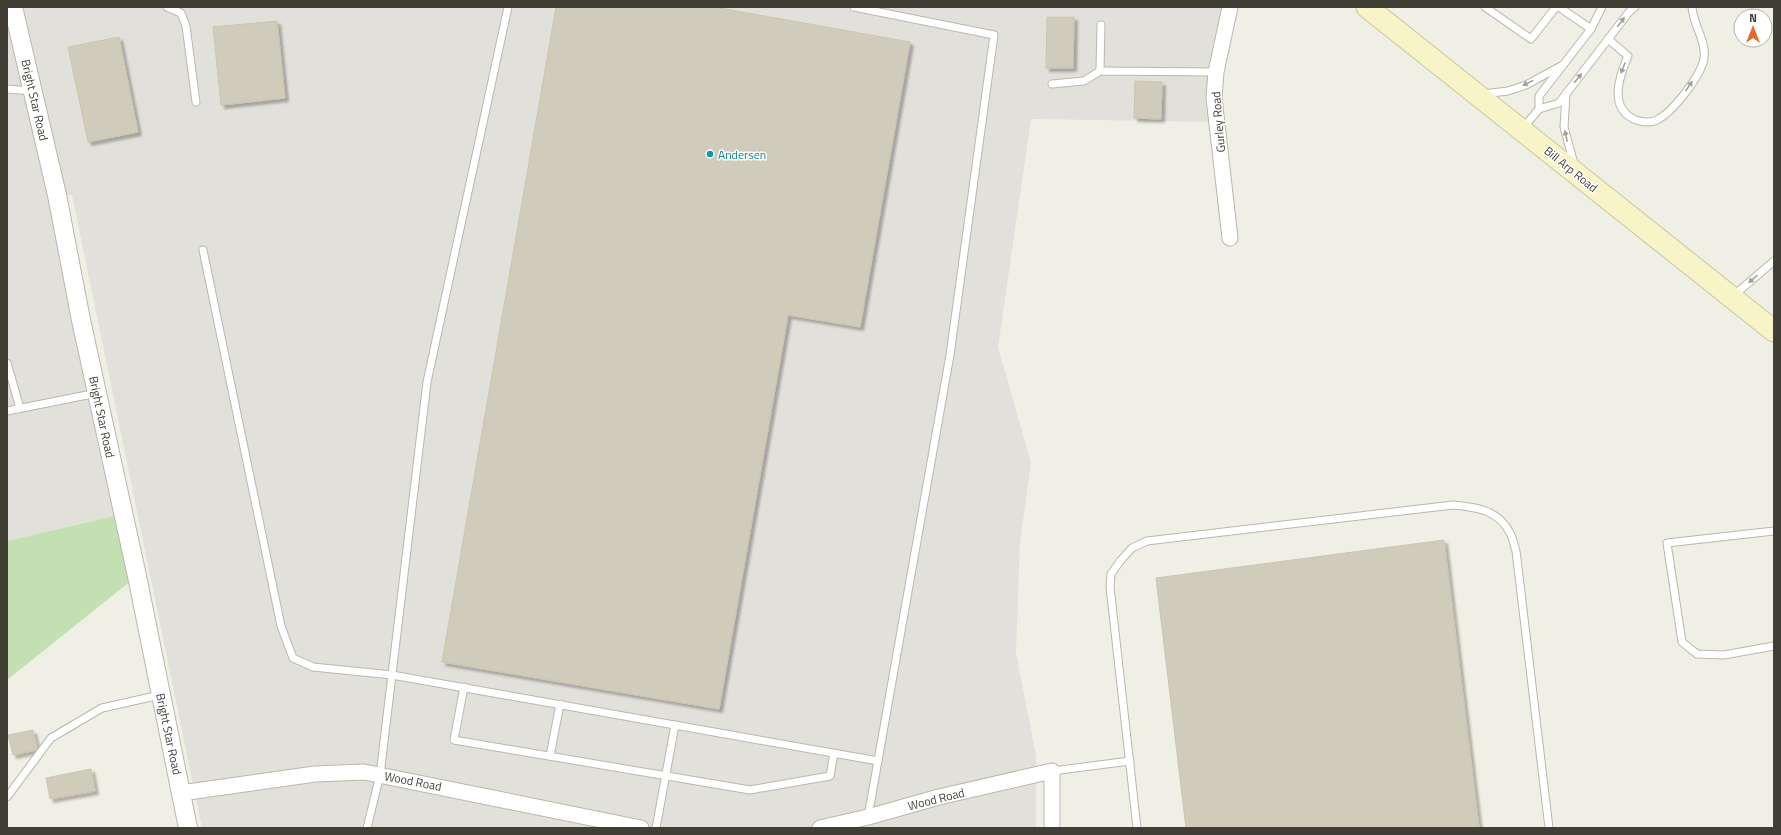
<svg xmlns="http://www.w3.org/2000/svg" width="1781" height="835" font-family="'Titillium Web',sans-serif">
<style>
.industrial{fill:#e2e0da}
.green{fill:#c2e0b2}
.building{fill:#d0ccbc;stroke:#cac5b0;filter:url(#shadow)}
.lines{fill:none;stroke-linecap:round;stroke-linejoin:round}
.service-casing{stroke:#bab8a9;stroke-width:9}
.minor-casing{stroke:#bab8a9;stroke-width:17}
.tertiary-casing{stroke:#bab8a9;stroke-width:20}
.secondary-casing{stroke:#cac799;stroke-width:23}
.service{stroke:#fff;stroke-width:7}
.minor{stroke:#fff;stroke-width:15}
.tertiary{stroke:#fff;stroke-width:18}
.secondary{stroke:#f7f5c7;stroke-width:21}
.oneway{fill:#a09f9a}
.culture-dot{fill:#0f9aa8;stroke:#fff;stroke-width:1.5}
.labels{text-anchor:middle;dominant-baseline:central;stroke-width:3;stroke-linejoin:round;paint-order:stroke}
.street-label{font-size:12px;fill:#413f35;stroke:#fff}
.culture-label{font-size:12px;fill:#0d838f;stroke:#fff;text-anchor:start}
</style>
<defs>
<filter id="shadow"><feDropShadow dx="3.5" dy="3.5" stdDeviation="1" flood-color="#0004"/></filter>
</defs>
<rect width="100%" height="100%" fill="#f0efe5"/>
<path class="industrial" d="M 7,7 L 1230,7 L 1217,122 L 1031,119 L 998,347 L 1031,463 L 1020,542 L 1016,653 L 1036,756 L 1036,828 L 202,828 L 72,195 L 57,195 L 123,514 L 7,541 Z"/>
<path class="green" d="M 123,514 L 137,576 L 7,680 L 7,541 Z"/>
<g class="building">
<path d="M 556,7 L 714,7 L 910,42 L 860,327 L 788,315 L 719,709 L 442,662 Z"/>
<path d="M 1047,17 L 1074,17 L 1073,68 L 1046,68 Z"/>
<path d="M 277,21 L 285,98 L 221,105 L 213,27 Z"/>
<path d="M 119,37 L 138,132 L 88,142 L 68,47 Z"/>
<path d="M 1135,81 L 1162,82 L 1161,119 L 1134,118 Z"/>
<path d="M 1444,540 L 1479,828 L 1186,828 L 1156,578 Z"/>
<path d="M 33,730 L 37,748 L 36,750 L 13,755 L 8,735 Z"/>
<path d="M 91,769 L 95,791 L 50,799 L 46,778 Z"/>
</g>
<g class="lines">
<g class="service-casing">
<g id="service">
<path d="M 167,7 L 181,13 L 186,26 L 196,102"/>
<path d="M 854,7 L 994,35 L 950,355 L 868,817"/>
<path d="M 1485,7 L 1531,39 L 1556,7"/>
<path d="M 1559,7 L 1591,29"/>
<path d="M 1608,39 L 1628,56 C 1619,77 1608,109 1636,120 C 1642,122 1651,123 1657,120 C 1673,112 1697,80 1703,63 C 1709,44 1693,26 1692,7"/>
<path d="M 1100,71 L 1101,25"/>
<path d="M 1052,84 L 1084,81 L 1100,71 L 1216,72"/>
<path d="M 7,89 L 33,91"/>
<path d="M 1483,94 L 1508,91 L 1526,85 L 1561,66"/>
<path d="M 1566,94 L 1564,127 L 1574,164"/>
<path d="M 1539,109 L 1539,96 L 1591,29 L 1602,7"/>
<path d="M 1523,128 L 1539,109 L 1559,103 L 1629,12 L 1635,7"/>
<path d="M 203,250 L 281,626 L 293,658 L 313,667 L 392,675 L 878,761"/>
<path d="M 1733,296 L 1774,261"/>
<path d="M 7,363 L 20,408"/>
<path d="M 7,411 L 97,393"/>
<path d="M 1774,531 L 1667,543 L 1682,642 L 1697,654 L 1724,655 L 1774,646"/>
<path d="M 464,687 L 454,740 L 750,790 L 830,776 L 834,753"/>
<path d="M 550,756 L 560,704"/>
<path d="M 1052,771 L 1130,761"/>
<path d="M 7,797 L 51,738 L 102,708 L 160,695"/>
<path d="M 367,828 L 380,775 L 427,382 L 508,7"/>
<path d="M 656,828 L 675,725"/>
<path d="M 1137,828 L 1110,587 L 1111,574 L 1121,560 L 1132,548 L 1147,541 L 1453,505 C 1476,507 1499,510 1510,533 C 1513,538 1514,545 1516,551 L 1549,828"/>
</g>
</g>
<g class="minor-casing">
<g id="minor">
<path d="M 1230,7 L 1216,72 L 1214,98 L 1230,238"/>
<path d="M 181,793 L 315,774 L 364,772 L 641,828"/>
<path d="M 820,828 L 868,817 L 939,797 L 1052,771 L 1052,828"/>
</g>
</g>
<g class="tertiary-casing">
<path id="tertiary" d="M 13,7 L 57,195 L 81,320 L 137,576 L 188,828"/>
</g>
<g class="secondary-casing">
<path id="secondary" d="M 1367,7 L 1774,331"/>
</g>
<use href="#service" class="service"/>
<use href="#minor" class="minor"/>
<use href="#tertiary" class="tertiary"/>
<use href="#secondary" class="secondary"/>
</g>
<defs><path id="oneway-solid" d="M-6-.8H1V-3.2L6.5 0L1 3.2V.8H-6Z"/></defs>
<g class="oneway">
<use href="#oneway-solid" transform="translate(1621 22) rotate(-53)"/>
<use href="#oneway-solid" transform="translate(1623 68) rotate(112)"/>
<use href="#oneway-solid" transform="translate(1578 78) rotate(-52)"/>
<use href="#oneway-solid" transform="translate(1528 83) rotate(154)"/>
<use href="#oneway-solid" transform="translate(1689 86) rotate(-56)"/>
<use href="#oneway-solid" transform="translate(1566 136) rotate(-102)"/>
<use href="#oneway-solid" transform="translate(1753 279) rotate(138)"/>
</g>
<circle class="culture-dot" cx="710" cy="154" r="4"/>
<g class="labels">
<g class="street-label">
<text transform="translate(35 100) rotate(77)">Bright Star Road</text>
<text transform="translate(1218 122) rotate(-95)">Gurley Road</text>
<text transform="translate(1571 169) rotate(39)">Bill Arp Road</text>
<text transform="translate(102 417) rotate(78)">Bright Star Road</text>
<text transform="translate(169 734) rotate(78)">Bright Star Road</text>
<text transform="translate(413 781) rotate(11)">Wood Road</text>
<text transform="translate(936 799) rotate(-14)">Wood Road</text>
</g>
<g class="culture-label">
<text x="718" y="154">Andersen</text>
</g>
</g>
<rect width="1781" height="835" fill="none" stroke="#413f35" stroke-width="16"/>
<g transform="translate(1753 28)"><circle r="19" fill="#ffffff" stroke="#b3b2ae"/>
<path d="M0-3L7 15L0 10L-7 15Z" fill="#df6b2d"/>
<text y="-6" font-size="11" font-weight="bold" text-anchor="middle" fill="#413f35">N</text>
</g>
</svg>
